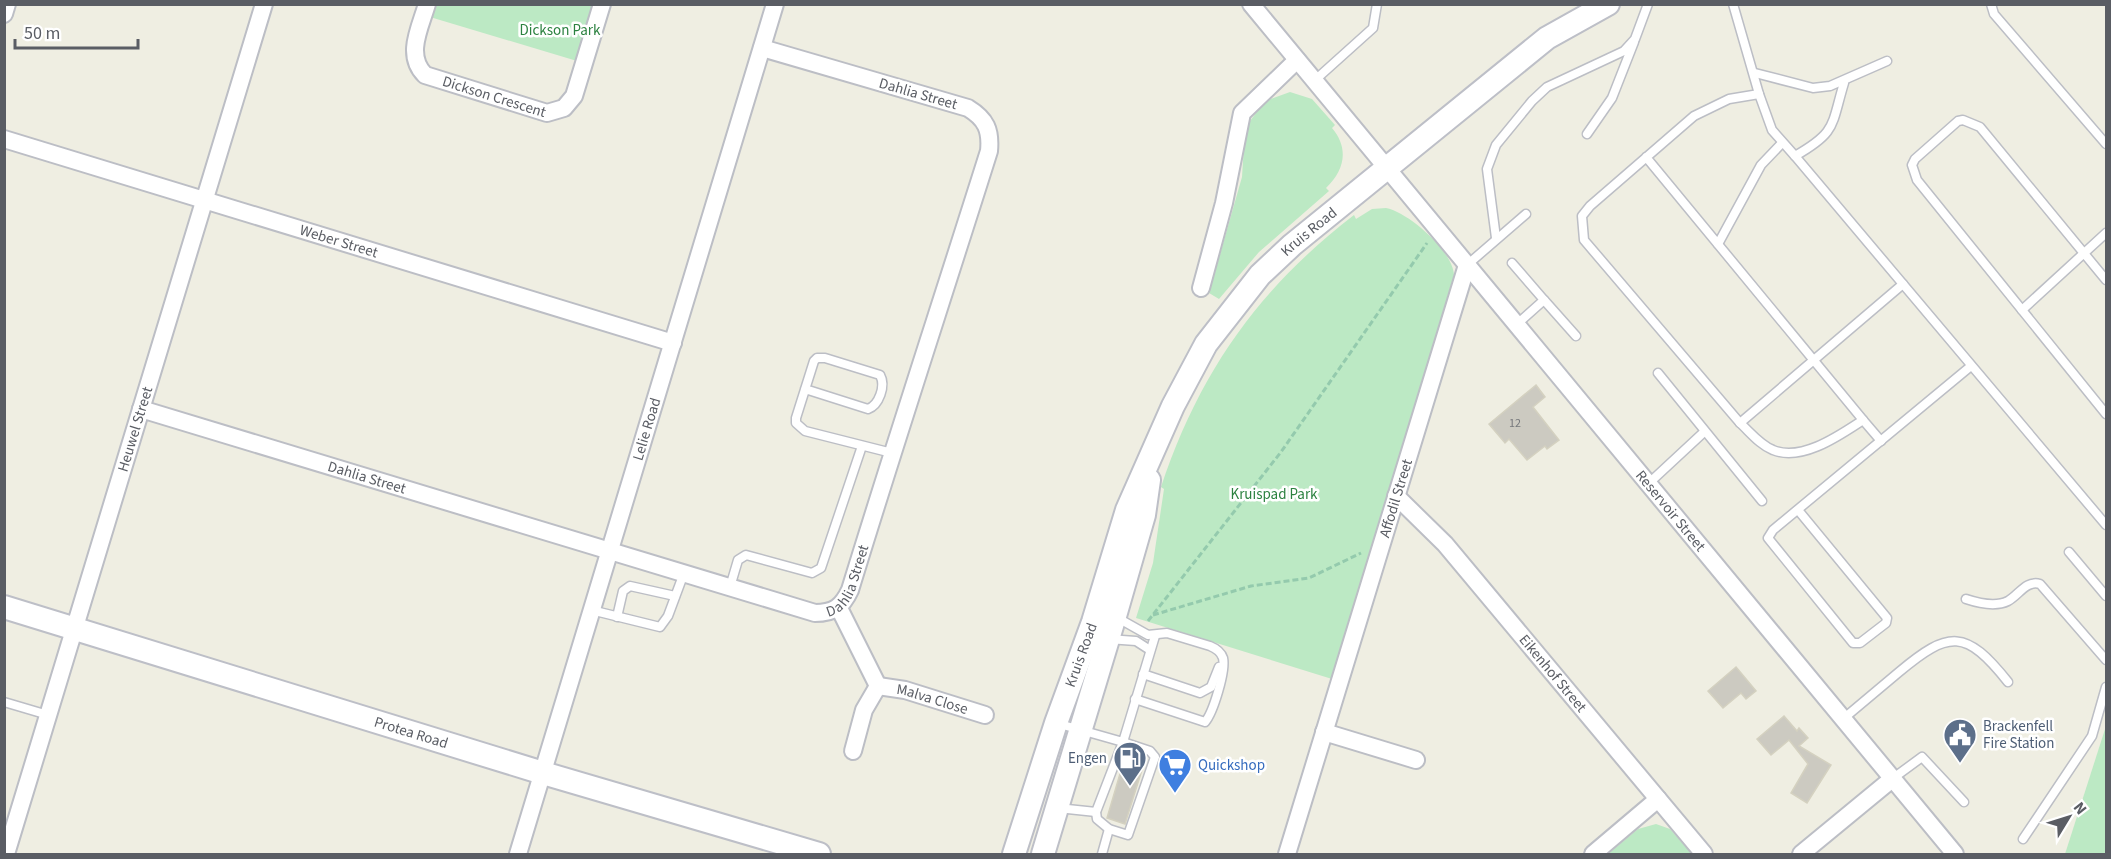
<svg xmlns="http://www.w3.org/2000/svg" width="2111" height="859" font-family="'Source Sans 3',sans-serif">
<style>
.green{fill:#bce9c4}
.building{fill:#cccac1;stroke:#d4d1c0;stroke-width:1.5}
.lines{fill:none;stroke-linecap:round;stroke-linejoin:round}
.lane-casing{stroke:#bcbec5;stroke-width:11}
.street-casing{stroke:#bcbec5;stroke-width:20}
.secondary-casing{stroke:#bdbfc7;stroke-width:26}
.path{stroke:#94caad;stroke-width:3;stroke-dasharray:6 3;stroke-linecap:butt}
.lane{stroke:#fff;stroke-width:8}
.street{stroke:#fff;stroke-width:16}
.secondary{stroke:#fff;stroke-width:22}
.labels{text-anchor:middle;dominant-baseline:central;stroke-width:5;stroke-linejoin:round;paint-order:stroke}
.number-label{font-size:12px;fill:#76787b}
.park-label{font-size:15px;fill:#2c8240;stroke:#fff}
.street-label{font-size:15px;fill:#5a5d64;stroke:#fff}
.service-label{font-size:15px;fill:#4e5e75;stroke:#fff;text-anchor:start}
.shop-label{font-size:15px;fill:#366cbe;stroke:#fff;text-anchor:start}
</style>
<rect width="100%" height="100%" fill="#efeee2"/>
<g class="green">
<path d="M 434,5 L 594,5 L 577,61 L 430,17 Z"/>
<path d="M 1290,92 L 1312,99 L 1335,125 L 1332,128 C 1349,148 1345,170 1326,188 L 1329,191 L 1259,252 L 1219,299 L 1209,293 L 1242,177 L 1244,145 L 1250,121 L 1265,101 Z"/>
<path d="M 1386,208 C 1408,212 1453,251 1454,275 L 1332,679 L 1136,618 L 1153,563 L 1164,489 L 1161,487 C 1199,373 1258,289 1354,215 L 1356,219 L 1372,209 Z"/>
<path d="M 2106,726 L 2106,854 L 2065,854 Z"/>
<path d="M 1656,824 L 1670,829 L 1692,854 L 1608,854 L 1638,829 Z"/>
</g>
<g class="building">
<path d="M 1536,385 L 1545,397 L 1533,407 L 1559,440 L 1547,449 L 1545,446 L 1527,460 L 1509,439 L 1505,443 L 1489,424 Z"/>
<path d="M 1736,667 L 1756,691 L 1746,699 L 1741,693 L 1723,708 L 1708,691 Z"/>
<path d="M 1784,716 L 1797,731 L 1799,728 L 1808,738 L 1799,746 L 1831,765 L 1807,803 L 1791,793 L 1808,764 L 1789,740 L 1771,755 L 1757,739 Z"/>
<path d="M 1127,750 L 1146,757 L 1125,824 L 1107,818 Z"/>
</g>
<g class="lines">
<g class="lane-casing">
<g id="lane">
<path d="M 1733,4 L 1759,94 L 1772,130 L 1795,156 C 1837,132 1831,126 1844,83"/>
<path d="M 1991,4 L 1994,14 L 2106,144"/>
<path d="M 1755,73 L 1813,88 L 1830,86 L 1887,61"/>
<path d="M 1314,81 L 1373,28 L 1377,4"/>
<path d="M 1587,134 L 1612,98 L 1634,42"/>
<path d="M 1795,156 L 2106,525"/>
<path d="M 1646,157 L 1863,420 C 1840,435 1802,462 1773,450 C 1760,445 1750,432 1740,423 L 1584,240 L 1582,216 L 1590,206 L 1694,116 L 1729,99 L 1759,94"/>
<path d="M 1496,238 L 1487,169 L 1496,145 L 1532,101 L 1547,87 L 1624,51 L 1635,39 L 1648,4"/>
<path d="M 1718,244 L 1761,165 L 1782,143"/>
<path d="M 1512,263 L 1544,300 L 1516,325"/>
<path d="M 1467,265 L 1526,214"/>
<path d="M 2106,280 L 1980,127 L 1963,120 L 1958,121 L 1915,159 L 1912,165 L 1917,180 L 2106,414"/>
<path d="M 1544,300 L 1576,336"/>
<path d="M 2022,310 L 2106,233"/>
<path d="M 1658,373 L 1762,501"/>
<path d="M 805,389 L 868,409 C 879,405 886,386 880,375 L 825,358 L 817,358 L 814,361 L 796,418 L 796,423 L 805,431 L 892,453"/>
<path d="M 1863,420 L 1881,441"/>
<path d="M 1740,423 L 1903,284"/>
<path d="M 1648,484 L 1704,432"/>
<path d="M 1798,510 L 1887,618 L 1886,623 L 1860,643 L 1853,643 L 1768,538 L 1773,530 L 1971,366"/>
<path d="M 2069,552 L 2106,596"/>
<path d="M 730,587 L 738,560 L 746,555 L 812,573 L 821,568 L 862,446"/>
<path d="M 1966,599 C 1978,603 1996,607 2008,601 C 2019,595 2026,580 2040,584 L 2106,660"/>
<path d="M 591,610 L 660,627 L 668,616 L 684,573"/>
<path d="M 617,617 L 623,591 L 630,586 L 675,596"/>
<path d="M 1116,617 L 1148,635 L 1167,633 L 1210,646 C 1215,648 1221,652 1223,658 C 1226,671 1213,713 1205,722 L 1135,699"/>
<path d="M 1108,639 L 1136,641 L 1150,650"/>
<path d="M 1143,674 L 1200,693 L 1211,687 L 1219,667"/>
<path d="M 4,702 L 48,715"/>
<path d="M 1843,719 C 1862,703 1881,687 1899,672 C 1949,630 1966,629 2008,682"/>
<path d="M 1056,723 L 1123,742 L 1096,812 L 1097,819 L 1109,829 L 1128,835 L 1155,757 L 1150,751 L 1123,742 L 1155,636"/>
<path d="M 1892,779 L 1922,757 L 1964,802"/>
<path d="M 1058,808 L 1096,812"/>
<path d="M 2023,839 L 2092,736 L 2106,687"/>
<path d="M 1102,854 L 1109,829"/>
</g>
</g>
<g class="street-casing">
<g id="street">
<path id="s1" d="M 427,4 C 420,28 405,55 425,75 L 547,113 L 564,108 L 574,96 L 602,4"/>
<path id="s2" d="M 1251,4 L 1955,854"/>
<path d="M 4,14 L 7,4"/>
<path id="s3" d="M 4,139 L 673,343"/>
<path d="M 1201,288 L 1224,203 L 1242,113 L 1297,60"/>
<path id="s4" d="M 141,409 L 815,613 C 834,613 842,607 850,590 C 895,443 943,297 989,151 C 991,130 986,119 968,108 L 762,48"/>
<path id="s5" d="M 1396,496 L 1445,544 L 1704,854"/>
<path d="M 839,608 L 878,686"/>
<path id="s6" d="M 878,686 L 905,690 L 985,715"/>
<path d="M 1324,732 L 1416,760"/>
<path d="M 853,751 L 864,710 L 878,686"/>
<path id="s7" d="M 6,854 L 264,4"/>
<path id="s8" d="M 518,854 L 775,4"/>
<path id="s9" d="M 1287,854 L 1467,265"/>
<path d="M 1593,854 L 1658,799"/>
<path d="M 1801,854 L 1892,779"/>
</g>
</g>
<g class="secondary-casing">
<g id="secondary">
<path id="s10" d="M 4,607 L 543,773 L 819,854"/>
<path id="s11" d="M 1014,854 L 1056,723 L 1093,622 L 1127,510 L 1173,406 L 1206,344 L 1260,275 L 1292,245 L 1547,38 L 1608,4"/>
<path d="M 1043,854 L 1115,616 L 1144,515 L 1149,480"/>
</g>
</g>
<g class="path">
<path d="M 1153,615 L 1251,586 L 1309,578 L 1361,553"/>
<path d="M 1148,621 L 1281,452 L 1427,243"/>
</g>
<use href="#lane" class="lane"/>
<use href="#street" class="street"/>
<use href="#secondary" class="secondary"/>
</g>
<defs>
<g id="civic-pin" transform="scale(1.725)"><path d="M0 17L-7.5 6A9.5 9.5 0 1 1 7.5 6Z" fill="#5c6f8a" stroke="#fff"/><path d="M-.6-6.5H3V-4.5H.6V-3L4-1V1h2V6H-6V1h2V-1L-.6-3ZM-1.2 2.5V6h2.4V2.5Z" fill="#fff"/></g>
<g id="fuel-pin" transform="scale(1.725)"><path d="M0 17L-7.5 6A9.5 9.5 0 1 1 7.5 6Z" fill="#5c6f8a" stroke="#fff"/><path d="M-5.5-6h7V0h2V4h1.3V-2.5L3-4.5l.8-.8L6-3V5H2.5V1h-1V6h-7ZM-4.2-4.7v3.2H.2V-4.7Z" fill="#fff"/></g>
<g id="supermarket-pin" transform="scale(1.725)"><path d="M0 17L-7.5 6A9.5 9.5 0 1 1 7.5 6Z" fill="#3f7fe0" stroke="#fff"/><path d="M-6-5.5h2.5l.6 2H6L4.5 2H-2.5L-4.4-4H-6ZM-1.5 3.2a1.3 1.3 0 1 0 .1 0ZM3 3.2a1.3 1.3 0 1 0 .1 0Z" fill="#fff"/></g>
</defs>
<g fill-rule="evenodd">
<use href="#civic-pin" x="1960" y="735"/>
<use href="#fuel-pin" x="1130" y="758"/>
<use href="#supermarket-pin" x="1175" y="765"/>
</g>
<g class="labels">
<g class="number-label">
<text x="1515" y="423">12</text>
</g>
<g class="park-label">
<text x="560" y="30">Dickson Park</text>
<text x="1274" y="494">Kruispad Park</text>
</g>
<g class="street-label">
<text transform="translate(918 94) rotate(16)">Dahlia Street</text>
<text stroke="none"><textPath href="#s1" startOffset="148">Dickson Crescent</textPath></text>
<text stroke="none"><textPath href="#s11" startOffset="699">Kruis Road</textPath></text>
<text stroke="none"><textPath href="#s3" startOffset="350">Weber Street</textPath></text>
<text stroke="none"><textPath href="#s7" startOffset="444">Heuwel Street</textPath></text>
<text stroke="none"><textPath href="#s8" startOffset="444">Lelie Road</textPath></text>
<text stroke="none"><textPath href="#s4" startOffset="236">Dahlia Street</textPath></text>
<text stroke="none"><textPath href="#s9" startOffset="372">Affodil Street</textPath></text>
<text stroke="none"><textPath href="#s2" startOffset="658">Reservoir Street</textPath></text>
<text stroke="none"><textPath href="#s4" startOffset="756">Dahlia Street</textPath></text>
<text stroke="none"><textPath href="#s11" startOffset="210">Kruis Road</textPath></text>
<text stroke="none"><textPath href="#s5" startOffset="237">Eikenhof Street</textPath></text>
<text stroke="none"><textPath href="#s6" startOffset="56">Malva Close</textPath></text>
<text stroke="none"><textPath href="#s10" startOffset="426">Protea Road</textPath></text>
</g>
<g class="service-label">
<text x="1983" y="726">Brackenfell<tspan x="1983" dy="17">Fire Station</tspan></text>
<text x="1107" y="758" text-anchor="end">Engen</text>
</g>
<g class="shop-label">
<text x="1198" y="765">Quickshop</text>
</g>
</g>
<rect width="2111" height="859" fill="none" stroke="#5a5d64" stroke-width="12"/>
<g transform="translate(2069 817) rotate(52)" stroke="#ffffff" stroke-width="4.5" paint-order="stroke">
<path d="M0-4.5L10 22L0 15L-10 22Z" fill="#5a5d64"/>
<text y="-9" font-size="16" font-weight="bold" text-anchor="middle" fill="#5a5d64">N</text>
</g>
<path d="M15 39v9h123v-9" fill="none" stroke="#5a5d64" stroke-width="3"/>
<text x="24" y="39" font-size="18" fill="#5a5d64" stroke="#ffffff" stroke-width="4.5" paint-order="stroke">50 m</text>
</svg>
